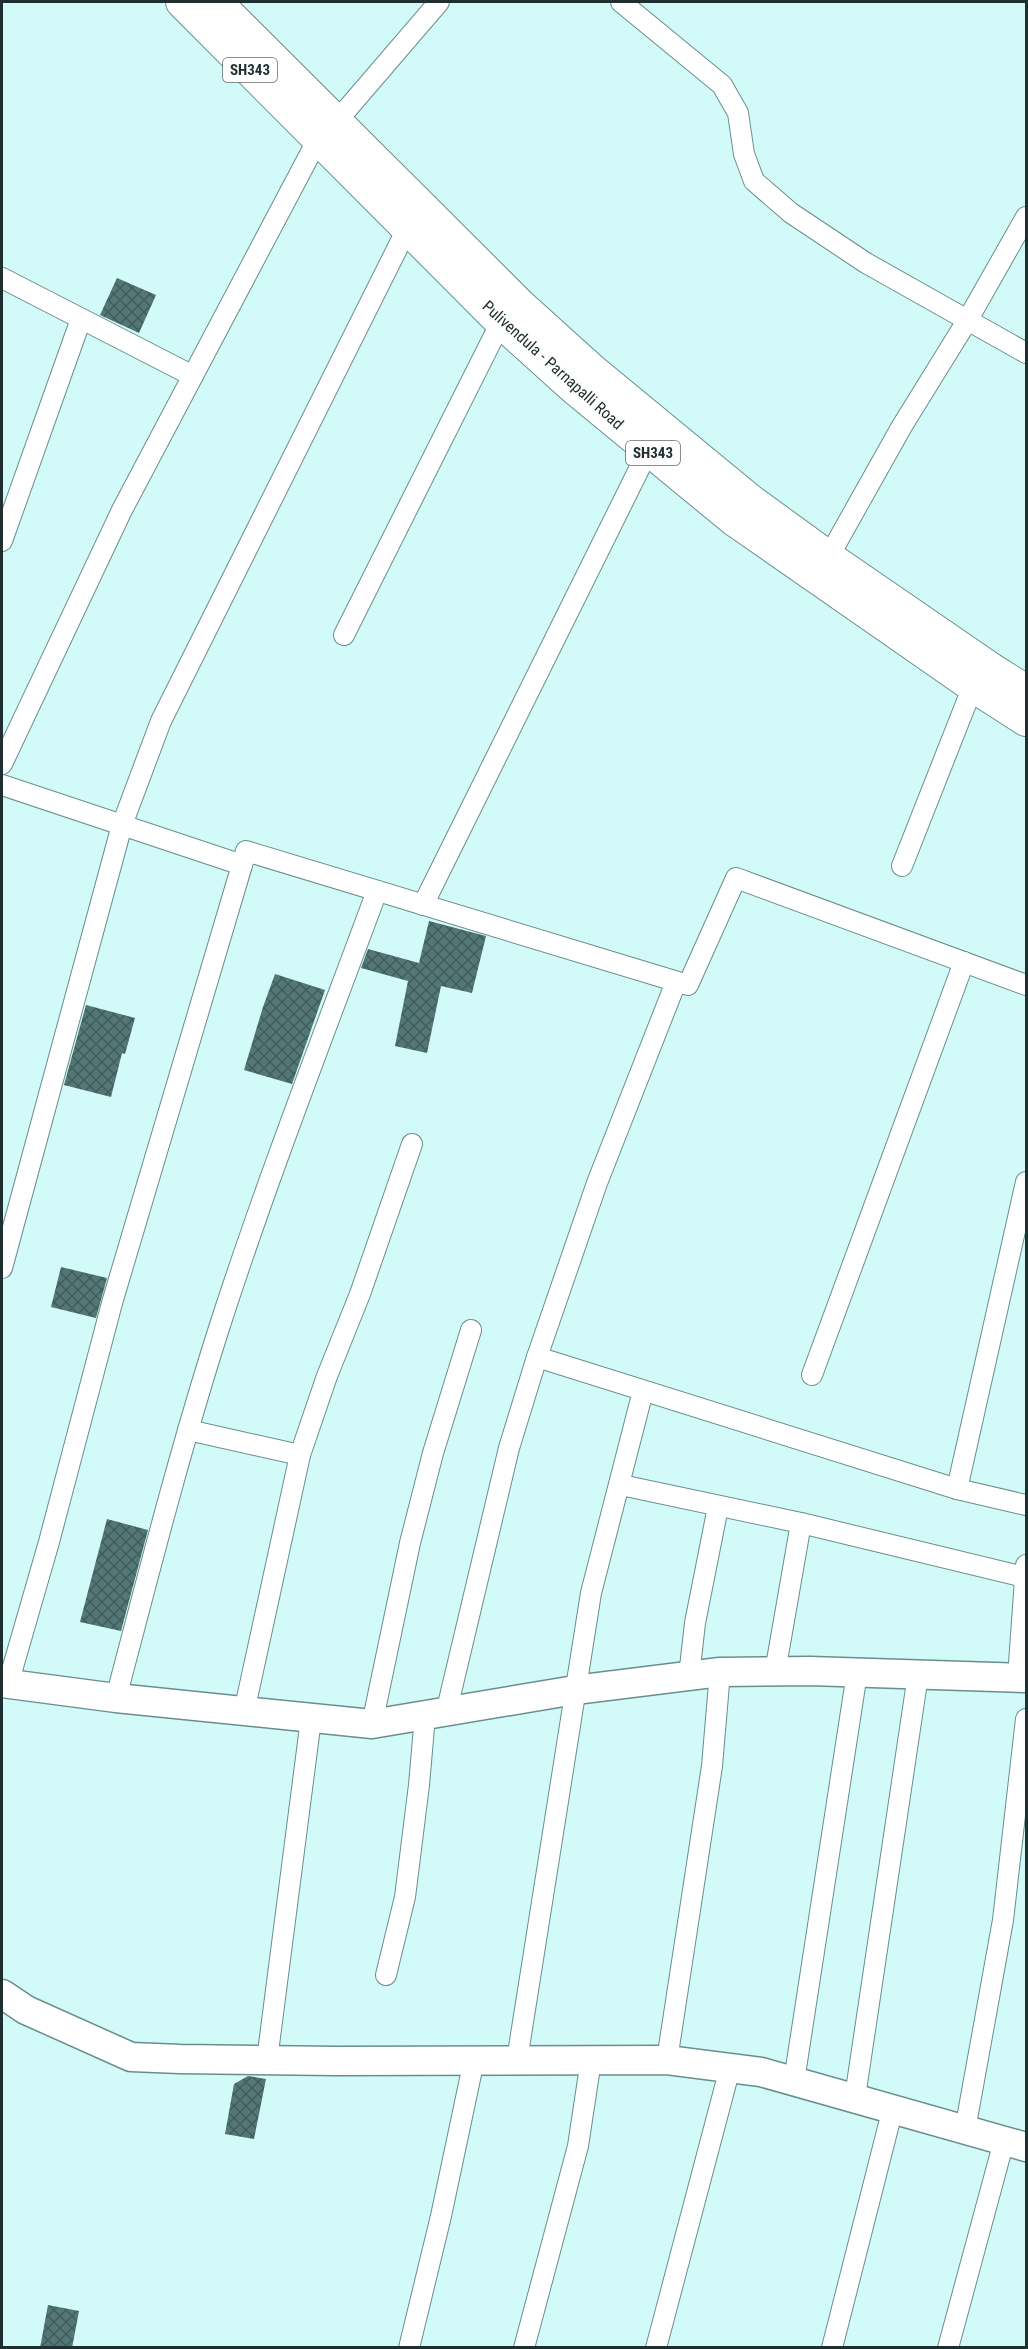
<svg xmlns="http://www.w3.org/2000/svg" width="1028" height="2349" font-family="'Roboto Condensed',sans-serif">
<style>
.building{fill:url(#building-cross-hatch)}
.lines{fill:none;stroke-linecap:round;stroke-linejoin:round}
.street-casing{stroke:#698e8d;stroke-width:22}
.secondary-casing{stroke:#698e8d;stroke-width:31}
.primary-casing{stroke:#698e8d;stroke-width:34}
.street{stroke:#fff;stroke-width:20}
.secondary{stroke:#fff;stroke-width:28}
.primary{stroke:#fff;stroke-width:32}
.labels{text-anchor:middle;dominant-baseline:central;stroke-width:6;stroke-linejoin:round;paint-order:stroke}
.shield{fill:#fefefe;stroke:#626c6c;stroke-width:1.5}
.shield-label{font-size:15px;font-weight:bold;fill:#1f2e2e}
.street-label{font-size:16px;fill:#1f2e2e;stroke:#fefefe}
</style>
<defs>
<pattern id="building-cross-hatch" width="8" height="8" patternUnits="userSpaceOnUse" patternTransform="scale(1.5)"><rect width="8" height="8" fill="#527775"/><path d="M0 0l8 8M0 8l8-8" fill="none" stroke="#405d5b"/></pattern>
</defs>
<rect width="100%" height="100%" fill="#d2faf8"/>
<g class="building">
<path d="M 117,278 L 156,295 L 139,333 L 100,315 Z"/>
<path d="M 429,921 L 486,936 L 472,993 L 441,986 L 427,1053 L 395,1046 L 408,981 L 361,968 L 368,949 L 419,963 Z"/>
<path d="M 275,974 L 325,990 L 292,1084 L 244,1070 L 263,1007 Z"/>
<path d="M 86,1005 L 135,1018 L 125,1054 L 122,1053 L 111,1097 L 64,1085 Z"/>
<path d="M 61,1267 L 107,1278 L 96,1318 L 51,1307 Z"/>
<path d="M 107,1519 L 148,1530 L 121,1631 L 80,1622 Z"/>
<path d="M 248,2076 L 266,2079 L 254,2139 L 225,2134 L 234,2084 Z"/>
<path d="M 48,2305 L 79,2311 L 72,2348 L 40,2348 Z"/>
</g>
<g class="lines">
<g class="street-casing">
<g id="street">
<path d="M 621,2 L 722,85 L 738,113 L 744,154 L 754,181 L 791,213 L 866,263 L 1026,353"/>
<path d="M 336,122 L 439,2"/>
<path d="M 2,278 L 193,376"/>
<path d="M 2,541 L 81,319"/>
<path d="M 824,565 L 902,426 L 967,321 L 1026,217"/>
<path d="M 344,635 L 501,322"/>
<path d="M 2,764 L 122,510 L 318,139"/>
<path d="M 2,785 L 242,865 L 246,851 L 688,985 L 736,878 L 1026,985"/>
<path d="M 902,866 L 973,686"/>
<path d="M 423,905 L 649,449"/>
<path d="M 2,1268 L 122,825 L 161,721 L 408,227"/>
<path d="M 537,1357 L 957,1489 L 1026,1505"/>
<path d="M 812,1375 L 964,962"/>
<path d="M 188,1430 L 300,1455"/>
<path d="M 621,1485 L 801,1523 L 1024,1577"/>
<path d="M 957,1489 L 1026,1182"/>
<path d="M 775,1672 L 801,1523"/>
<path d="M 689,1676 L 695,1623 L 718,1507"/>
<path d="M 1018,1677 L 1026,1565"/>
<path d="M 8,1684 L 49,1542 L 112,1303 L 242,865"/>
<path d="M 116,1698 C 149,1572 181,1446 221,1322 C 268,1177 324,1034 377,891"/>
<path d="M 244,1712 L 300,1455 L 327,1376 L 360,1294 L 412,1144"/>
<path d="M 446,1713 L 509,1448 L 537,1357 L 597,1183 L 676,982"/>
<path d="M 372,1724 L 410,1543 L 433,1453 L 471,1330"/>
<path d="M 386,1975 L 405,1897 L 419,1785 L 425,1716"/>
<path d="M 267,2060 L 311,1719"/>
<path d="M 517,2060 L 591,1593 L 643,1391"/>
<path d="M 667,2060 L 712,1766 L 720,1672"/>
<path d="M 794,2081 L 857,1673"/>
<path d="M 855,2097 L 918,1675"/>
<path d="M 965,2130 L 1003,1920 L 1026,1719"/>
<path d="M 409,2348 L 441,2216 L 474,2060"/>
<path d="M 524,2348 L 578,2146 L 591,2060"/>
<path d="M 656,2348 L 730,2068"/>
<path d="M 832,2348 L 893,2108"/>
<path d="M 948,2348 L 1004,2141"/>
</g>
</g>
<g class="secondary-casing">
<g id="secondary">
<path d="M 2,1683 L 116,1698 L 372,1724 L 575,1690 L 720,1672 L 810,1671 L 1026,1678"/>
<path d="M 2,1994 L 26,2010 L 131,2057 L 180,2059 L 337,2061 L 667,2060 L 761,2072 L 1026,2147"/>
</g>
</g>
<g class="primary-casing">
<g id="primary">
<path d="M 182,2 L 501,322 L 574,388 L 733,519 L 973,686 L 1026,720"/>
<path d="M 216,2 L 519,304 L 592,370 L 751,501 L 828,557 L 991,669 L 1026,691"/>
</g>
</g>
<use href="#street" class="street"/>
<use href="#secondary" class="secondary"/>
<use href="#primary" class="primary"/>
</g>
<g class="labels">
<g class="shield">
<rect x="223" y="58" width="54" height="24" rx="4.5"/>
<rect x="626" y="441" width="54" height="24" rx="4.5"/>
</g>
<g class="shield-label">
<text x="250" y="70">SH343</text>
<text x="653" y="453">SH343</text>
</g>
<g class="street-label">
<text transform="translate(553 365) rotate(42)">Pulivendula - Parnapalli Road</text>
</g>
</g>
<rect width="1028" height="2349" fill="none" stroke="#1f2e2e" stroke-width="6"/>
</svg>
